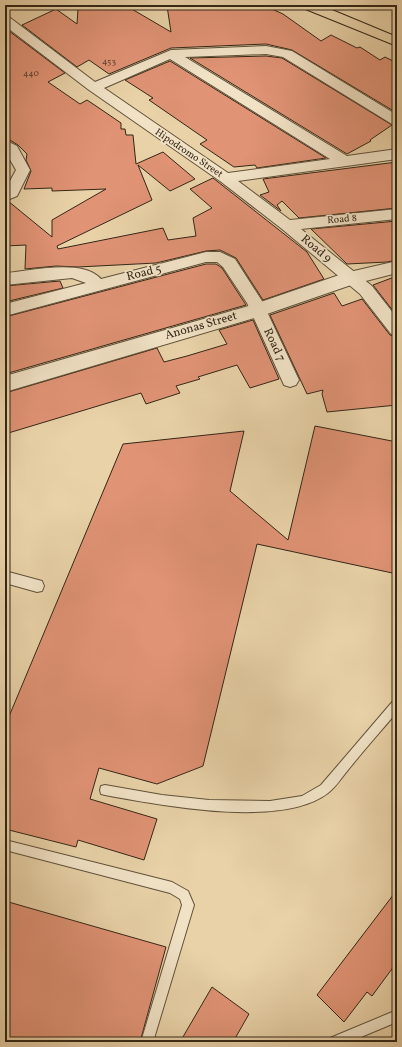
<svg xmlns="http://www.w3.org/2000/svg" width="402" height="1047" font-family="Vollkorn,serif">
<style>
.building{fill:#e09375;stroke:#332616}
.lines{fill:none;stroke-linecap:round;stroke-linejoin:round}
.service-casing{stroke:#60513a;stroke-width:2}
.pedestrian-casing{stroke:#60513a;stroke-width:2}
.minor-casing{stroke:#60513a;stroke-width:2}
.tertiary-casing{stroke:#60513a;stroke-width:2}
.motorway-casing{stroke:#332616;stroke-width:2}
.service{fill:#f1e2c6;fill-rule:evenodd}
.pedestrian{fill:#f1e2c6;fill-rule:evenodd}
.minor{fill:#f1e2c6;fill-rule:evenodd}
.tertiary{fill:#f1e2c6;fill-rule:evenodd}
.motorway{fill:#e9d2a8;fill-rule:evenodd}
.labels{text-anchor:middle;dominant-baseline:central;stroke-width:3.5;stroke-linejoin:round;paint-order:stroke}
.far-number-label{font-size:9px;fill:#5e412e}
.far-street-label{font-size:10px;fill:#332616;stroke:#f1e2c6}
.street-label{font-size:12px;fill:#332616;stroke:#f1e2c6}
</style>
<rect width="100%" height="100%" fill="#e9d2a8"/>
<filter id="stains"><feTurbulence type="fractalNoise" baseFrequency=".005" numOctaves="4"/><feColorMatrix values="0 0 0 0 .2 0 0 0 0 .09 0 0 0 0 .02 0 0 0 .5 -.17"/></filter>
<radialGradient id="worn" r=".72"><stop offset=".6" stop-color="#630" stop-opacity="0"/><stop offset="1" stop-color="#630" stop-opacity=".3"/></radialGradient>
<g class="building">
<path d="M 187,5 L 263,5 L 283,14 L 321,41 L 331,35 L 357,48 L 360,47 L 380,60 L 385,57 L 397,63 L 397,113 L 292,50 L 266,44 L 171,48 L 109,74 L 89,60 L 77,67 L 22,25 L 56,9 L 77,24 L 78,9 L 130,8 L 171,32 L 167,6 Z"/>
<path d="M 9,31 L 65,73 L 48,82 L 80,104 L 87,100 L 99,108 L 121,123 L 121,129 L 125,129 L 126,135 L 133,135 L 136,164 L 163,152 L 195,179 L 170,191 L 138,165 L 152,200 L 57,246 L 58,249 L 163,228 L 168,240 L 196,236 L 193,218 L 212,208 L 190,189 L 213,178 L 307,252 L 324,279 L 263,300 L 236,258 L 220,250 L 206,251 L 156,263 L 78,267 L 56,266 L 25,269 L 26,245 L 5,246 L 5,202 L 8,201 L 52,237 L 52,220 L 106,189 L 52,191 L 52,188 L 24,189 L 31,171 L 26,160 L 27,154 L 18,145 L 5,137 L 5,32 Z"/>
<path d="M 266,56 L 282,58 L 392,125 L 370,140 L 371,141 L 347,154 L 190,58 Z"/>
<path d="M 170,61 L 326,158 L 257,168 L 255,165 L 234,167 L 200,144 L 207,140 L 149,100 L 153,98 L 125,80 Z"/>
<path d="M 397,162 L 397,208 L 299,218 L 282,201 L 277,205 L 281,211 L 260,195 L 269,192 L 263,179 Z"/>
<path d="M 397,221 L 397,260 L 387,262 L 347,264 L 311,229 Z"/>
<path d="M 206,264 L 216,264 L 222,268 L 246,305 L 5,374 L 5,317 Z"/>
<path d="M 397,276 L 397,316 L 373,285 Z"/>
<path d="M 60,281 L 63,288 L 5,302 L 5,286 Z"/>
<path d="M 334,293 L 342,306 L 362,299 L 390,335 L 397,337 L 397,405 L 327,412 L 322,394 L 323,390 L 307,394 L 270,315 Z"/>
<path d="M 253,320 L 279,379 L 250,388 L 237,365 L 198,377 L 200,379 L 176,386 L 180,393 L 146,404 L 141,393 L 5,434 L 5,393 L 157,348 L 164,362 L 187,356 L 227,344 L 219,330 Z"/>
<path d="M 315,426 L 397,442 L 397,574 L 257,544 L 203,766 L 157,784 L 99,768 L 90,799 L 157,819 L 144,860 L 78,840 L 76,847 L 5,829 L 5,726 L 123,444 L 244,431 L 230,491 L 288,540 Z"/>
<path d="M 397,890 L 397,962 L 372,996 L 367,992 L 344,1022 L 317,995 Z"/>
<path d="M 5,901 L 166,947 L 140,1042 L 5,1042 Z"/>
<path d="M 212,987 L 249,1014 L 233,1042 L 180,1042 Z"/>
</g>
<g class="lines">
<g class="service-casing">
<g id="service">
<path d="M 397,699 L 397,712 C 381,731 364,750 348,770 C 342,777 336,787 328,793 C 282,829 160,805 105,795 L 101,794 L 100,790 L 101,786 L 105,785 L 162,795 L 209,800 L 270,801 L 302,796 L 321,785 L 393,701 Z"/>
<path d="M 5,840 L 172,882 L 188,891 L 194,905 L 153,1042 L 141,1042 L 182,905 L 180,899 L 170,893 L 5,850 Z"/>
<path d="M 397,1010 L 397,1022 L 349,1042 L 328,1042 L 330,1038 Z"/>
</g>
</g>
<g class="pedestrian-casing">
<path id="pedestrian" d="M 5,571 L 42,581 L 44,586 L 42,591 L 37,592 L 5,583 Z"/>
</g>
<g class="minor-casing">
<g id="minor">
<path d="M 5,16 L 9,17 L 95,82 L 171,50 L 266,46 L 292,51 L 397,115 L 397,125 L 392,124 L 283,57 L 266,54 L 185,57 L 347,156 L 397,149 L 397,159 L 238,181 L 290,220 L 397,209 L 397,219 L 301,229 L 372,286 L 397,318 L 397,336 L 391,334 L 360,294 L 282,229 L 220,181 L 89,90 L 5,26 ZM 170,59 L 330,159 L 228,173 L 104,88 Z"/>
<path d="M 5,140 L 17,146 L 30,170 L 17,196 L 5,201 L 5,190 L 16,170 L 5,151 Z"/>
<path d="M 206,252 L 220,252 L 235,259 L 262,301 L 299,380 L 296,385 L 290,387 L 284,385 L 247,303 L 223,267 L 217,262 L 206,262 L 5,316 L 5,304 L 86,283 L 72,278 L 5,285 L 5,273 C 30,271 83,258 101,279 Z"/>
</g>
</g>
<g class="tertiary-casing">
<path id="tertiary" d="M 397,261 L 397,273 L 354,284 L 264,315 L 5,392 L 5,376 L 252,305 L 345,273 Z"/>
</g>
<g class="motorway-casing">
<path id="motorway" d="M 301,5 L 320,5 L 397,37 L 397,46 L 303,8 Z"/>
</g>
<use href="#service" class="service"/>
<use href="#pedestrian" class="pedestrian"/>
<use href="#minor" class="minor"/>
<use href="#tertiary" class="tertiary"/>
<use href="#motorway" class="motorway"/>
</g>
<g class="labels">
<g class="far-number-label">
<text x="109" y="61">453</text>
<text x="31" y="73">440</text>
</g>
<g class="far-street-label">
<text transform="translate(189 153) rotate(34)">Hipodromo Street</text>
<text transform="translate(342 219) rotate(-5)">Road 8</text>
</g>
<g class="street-label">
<text transform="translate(316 249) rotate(40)">Road 9</text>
<text transform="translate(144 273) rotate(-14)">Road 5</text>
<text transform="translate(201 326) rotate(-16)">Anonas Street</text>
<text transform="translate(274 345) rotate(65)">Road 7</text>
</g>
</g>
<rect width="402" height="1047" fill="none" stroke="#e9d2a8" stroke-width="20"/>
<rect x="6" y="6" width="390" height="1035" fill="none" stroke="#332616" stroke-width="2"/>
<rect x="10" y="10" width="382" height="1027" fill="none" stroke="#332616"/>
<rect width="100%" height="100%" filter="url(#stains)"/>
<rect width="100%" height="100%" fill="url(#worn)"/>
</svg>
